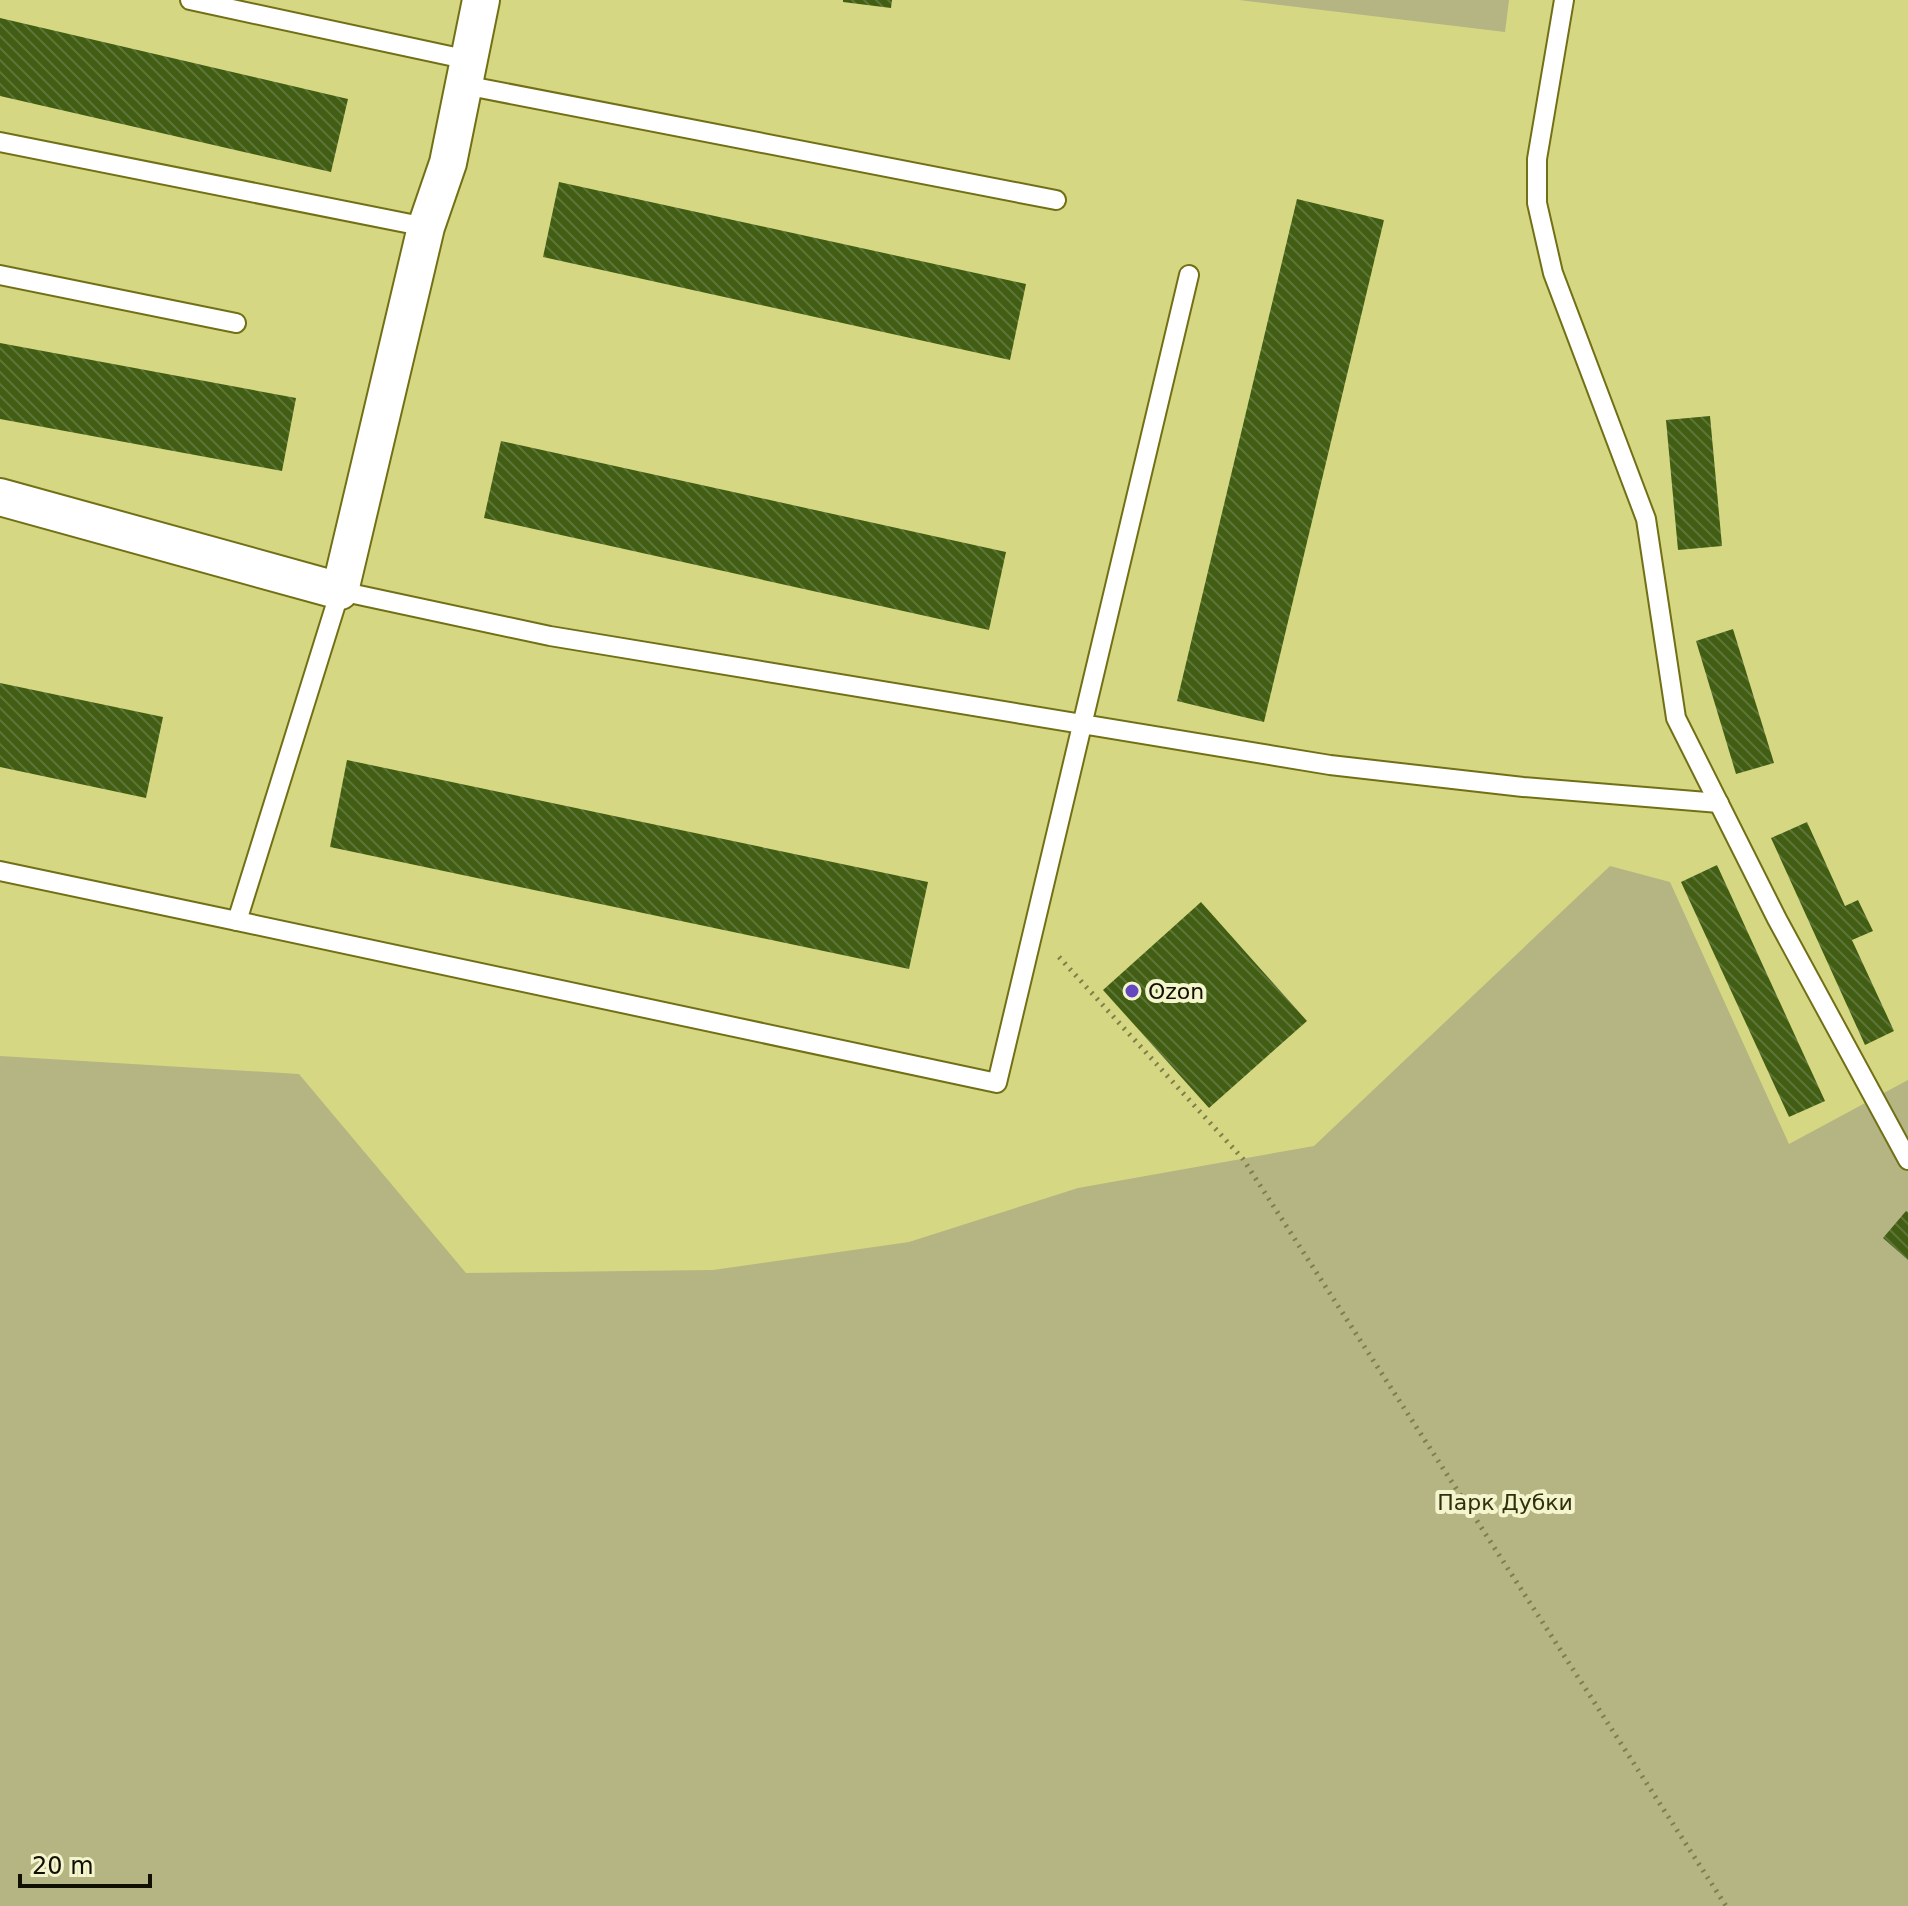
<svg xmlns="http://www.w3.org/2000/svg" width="1908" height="1906" font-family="'DejaVu Sans',sans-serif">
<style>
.park{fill:#b4b582}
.building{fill:url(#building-back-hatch)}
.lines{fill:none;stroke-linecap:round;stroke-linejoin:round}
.lane-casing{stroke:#727016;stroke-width:22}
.street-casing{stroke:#727016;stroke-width:40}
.path{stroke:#7f7f49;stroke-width:5;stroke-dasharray:2 6;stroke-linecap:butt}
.lane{stroke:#fff;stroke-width:18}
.street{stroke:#fff;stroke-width:36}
.poi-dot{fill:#6348c0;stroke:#f4f5cc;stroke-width:3}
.labels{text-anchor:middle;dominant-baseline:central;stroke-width:8;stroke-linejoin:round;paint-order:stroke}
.poi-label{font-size:22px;fill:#100f00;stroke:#f4f5cc;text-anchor:start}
.park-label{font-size:22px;fill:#30300d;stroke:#f4f5cc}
</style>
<defs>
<pattern id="building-back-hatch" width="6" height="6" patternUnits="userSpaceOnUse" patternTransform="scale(2)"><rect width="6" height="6" fill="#415e12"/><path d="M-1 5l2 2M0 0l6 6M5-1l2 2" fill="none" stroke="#5e743a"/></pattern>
</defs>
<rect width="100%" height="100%" fill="#d6d783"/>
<g class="park">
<path d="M 1239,0 L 1509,0 L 1505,32 Z"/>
<path d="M 1610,866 L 1670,882 L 1789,1144 L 1908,1080 L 1908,1906 L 0,1906 L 0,1056 L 299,1074 L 466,1273 L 713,1270 L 909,1242 L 1078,1188 L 1314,1146 Z"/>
</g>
<g class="building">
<path d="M 843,0 L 892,0 L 891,8 L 843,2 Z"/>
<path d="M 0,18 L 348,99 L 331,172 L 0,96 Z"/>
<path d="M 559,182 L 1026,284 L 1010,360 L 543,257 Z"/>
<path d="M 1297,199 L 1384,220 L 1264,722 L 1177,701 Z"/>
<path d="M 0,343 L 296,398 L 282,471 L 0,419 Z"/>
<path d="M 1710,416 L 1722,546 L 1678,550 L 1666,420 Z"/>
<path d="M 501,441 L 1006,552 L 989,630 L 484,518 Z"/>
<path d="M 1733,629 L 1774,763 L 1736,774 L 1696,641 Z"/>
<path d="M 0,683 L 163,717 L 146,798 L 0,767 Z"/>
<path d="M 347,760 L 928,882 L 909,969 L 330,847 Z"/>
<path d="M 1807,822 L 1845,906 L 1858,900 L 1873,931 L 1852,940 L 1894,1031 L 1865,1045 L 1771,838 Z"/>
<path d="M 1717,865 L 1825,1101 L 1789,1117 L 1681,882 Z"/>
<path d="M 1201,902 L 1307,1021 L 1209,1108 L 1103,990 Z"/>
<path d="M 1906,1211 L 1908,1212 L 1908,1260 L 1883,1238 Z"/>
</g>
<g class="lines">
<g class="lane-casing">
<g id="lane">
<path d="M 190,0 L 469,60"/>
<path d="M 1564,0 L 1537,159 L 1537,203 L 1553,273 L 1646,519 L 1676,718 L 1777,919 L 1908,1160"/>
<path d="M 464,85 L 1056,200"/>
<path d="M 0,142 L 426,227"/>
<path d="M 0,275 L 236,323"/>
<path d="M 1189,275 L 997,1083 L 237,921 L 340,591 L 550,636 L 1330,765 L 1523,787 L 1719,803"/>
<path d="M 0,871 L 237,921"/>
</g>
</g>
<g class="street-casing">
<path id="street" d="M 0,497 L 340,591 L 426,227 L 448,163 L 481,0"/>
</g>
<path class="path" d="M 1059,957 L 1243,1159 L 1726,1906"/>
<use href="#lane" class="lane"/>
<use href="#street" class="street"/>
</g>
<circle class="poi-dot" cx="1132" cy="991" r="8"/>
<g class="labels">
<g class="poi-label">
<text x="1148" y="991">Ozon</text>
</g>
<g class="park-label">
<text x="1505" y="1502">Парк Дубки</text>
</g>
</g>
<path d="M20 1874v12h130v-12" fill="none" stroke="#100f00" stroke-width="4"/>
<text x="32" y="1874" font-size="24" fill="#100f00" stroke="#f4f5cc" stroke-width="6" paint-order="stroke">20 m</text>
</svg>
